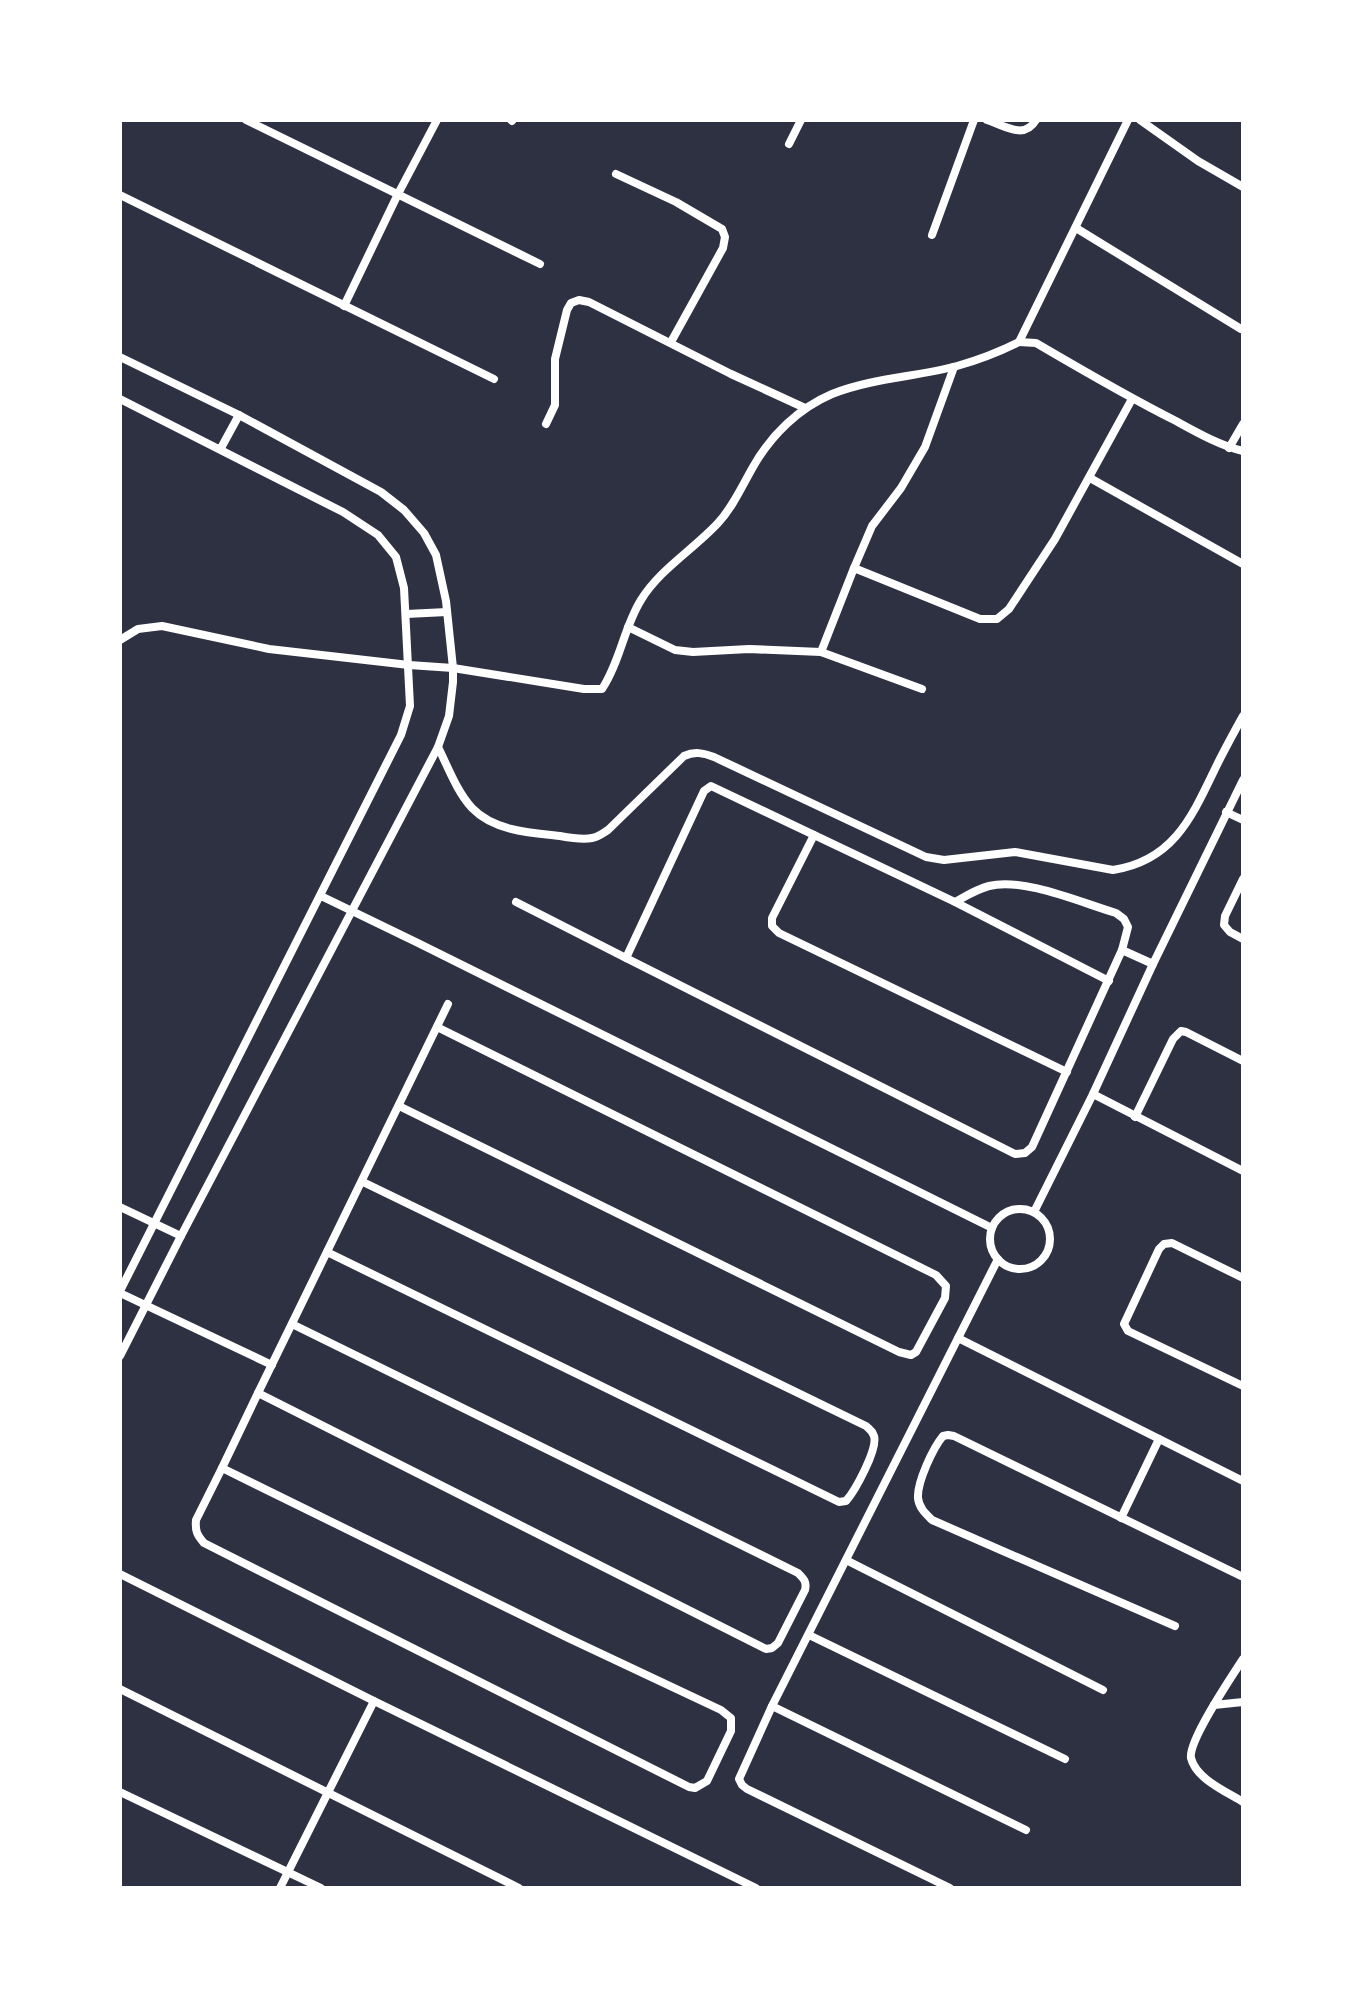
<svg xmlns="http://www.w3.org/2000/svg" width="1363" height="2008" font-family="'Asap Condensed',sans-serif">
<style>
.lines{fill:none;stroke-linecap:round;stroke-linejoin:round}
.minor{stroke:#fff;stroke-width:8}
</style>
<rect width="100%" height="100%" fill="#2d3142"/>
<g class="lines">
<g class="minor">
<path d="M 246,120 L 540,264"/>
<path d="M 511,120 L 512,121"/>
<path d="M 987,120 C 1006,126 1024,140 1036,120"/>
<path d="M 1140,120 L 1198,161 L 1243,187"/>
<path d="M 789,144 L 801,120"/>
<path d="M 616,174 L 676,202 L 722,229 L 725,237 L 723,248 L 671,342"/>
<path d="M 120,195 L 494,379"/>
<path d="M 1076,228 L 1241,329"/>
<path d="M 932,235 L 974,120"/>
<path d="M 344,306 L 398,194 L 437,120"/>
<path d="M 1019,342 L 1036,343 C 1082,370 1128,397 1176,421 C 1198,433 1219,445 1243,451"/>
<path d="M 120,357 L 239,415 L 381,492 L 404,510 L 424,533 L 436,555 L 446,601 L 453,668 L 453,682 L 449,716 L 438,747 L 181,1236 L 120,1356"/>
<path d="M 120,399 L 343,512 L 378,535 L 396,557 L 404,588 L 410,706 L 401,735 L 120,1291"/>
<path d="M 546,424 L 555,405 L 555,359 L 567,310 L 571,303 L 579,300 L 589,302 L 731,374 L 805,408"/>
<path d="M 221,448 L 239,415"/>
<path d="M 1229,448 L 1243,424"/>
<path d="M 1090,478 L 1243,564"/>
<path d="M 854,568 L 872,526 L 901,488 L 925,447 L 954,367"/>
<path d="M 406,614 L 447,612"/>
<path d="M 628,627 L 675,650 L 693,652 L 749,649 L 821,652 L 922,689"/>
<path d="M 120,640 L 138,629 L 162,626 L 269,649 L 409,665 L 453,668 L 584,689 L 602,689 C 620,662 624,627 641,600 C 659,570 694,549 718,523 C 733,507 742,486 753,467 C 771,435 799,408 832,394 C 872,378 916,377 957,366 C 978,360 999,352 1019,342 L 1128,120"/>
<path d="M 821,652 L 854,568 L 980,619 L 997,619 L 1009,609 L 1055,539 L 1132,399"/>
<path d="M 438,747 C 448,767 457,792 472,808 C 494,831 531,833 560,836 C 571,838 582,840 592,838 C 598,837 603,833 608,830 L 684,756 C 695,751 703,753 714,757 L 926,857 L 944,860 L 1015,852 L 1113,870 C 1172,861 1191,819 1214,771 C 1223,752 1233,734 1243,716"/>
<path d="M 1226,812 L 1243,820"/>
<path d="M 814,835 L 772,918 L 772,926 L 779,933 L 1067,1072"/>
<path d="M 1243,879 L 1225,916 L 1224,925 L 1230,932 L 1243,939"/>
<path d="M 321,896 L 418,943 L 992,1228"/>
<path d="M 516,902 L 626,958 L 704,791 L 711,786 L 955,902 C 966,896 977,889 989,886 C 1023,877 1082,903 1116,913 L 1124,919 L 1128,927 L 1122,950 L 1153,964"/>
<path d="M 955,902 L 1109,981"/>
<path d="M 626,958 L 1015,1154 L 1025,1153 L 1032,1147 L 1122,950"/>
<path d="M 1093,1094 L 1243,1171"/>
<path d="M 399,1106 L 899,1352 L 911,1355 L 916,1352 L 945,1298 L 946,1286 L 936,1275 L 437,1027"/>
<path d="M 1135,1117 L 1173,1039 L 1181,1031 L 1186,1032 L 1243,1061"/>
<path d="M 120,1207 L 181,1236"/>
<circle cx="1020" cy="1239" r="30"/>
<path d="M 1034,1212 L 1093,1094 L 1153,964 L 1243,780"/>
<path d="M 327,1252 L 839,1502 L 846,1501 C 855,1491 878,1449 874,1436 C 872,1430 870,1430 866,1426 L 363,1182"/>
<path d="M 1243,1278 L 1172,1243 L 1164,1244 L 1159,1249 L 1124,1324 L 1128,1331 L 1243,1386"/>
<path d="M 120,1293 L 272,1365"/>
<path d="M 958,1338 L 1243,1481"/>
<path d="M 258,1393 L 448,1004"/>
<path d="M 222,1468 L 258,1393 L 766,1649 L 772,1648 L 778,1643 L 805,1590 C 807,1582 804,1579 798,1573 L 292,1324"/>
<path d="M 222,1468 L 568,1638 L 721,1710 L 731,1718 L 731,1731 L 707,1781 L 695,1788 L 689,1787 L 204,1543 C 197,1535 195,1531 196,1520 Z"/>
<path d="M 1121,1518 L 1159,1439"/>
<path d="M 846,1560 L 1103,1690"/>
<path d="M 120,1574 L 374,1701 L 756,1888"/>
<path d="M 1175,1626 L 932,1520 C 926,1514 919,1508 918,1498 C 917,1482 933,1448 943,1436 L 948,1435 L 954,1436 L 1243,1577"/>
<path d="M 809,1635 L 1065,1759"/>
<path d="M 1243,1659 C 1232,1676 1188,1741 1191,1758 C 1196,1779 1227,1792 1243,1802"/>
<path d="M 120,1689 L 519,1888"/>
<path d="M 1214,1705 L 1243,1702"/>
<path d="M 772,1706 L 1026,1830"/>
<path d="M 120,1792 L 321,1888"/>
<path d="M 280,1888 L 374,1701"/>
<path d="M 950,1888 L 747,1789 L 742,1785 L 739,1779 L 772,1706 L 998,1259"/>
</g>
</g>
<rect width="1363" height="2008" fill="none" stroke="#ffffff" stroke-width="244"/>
</svg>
